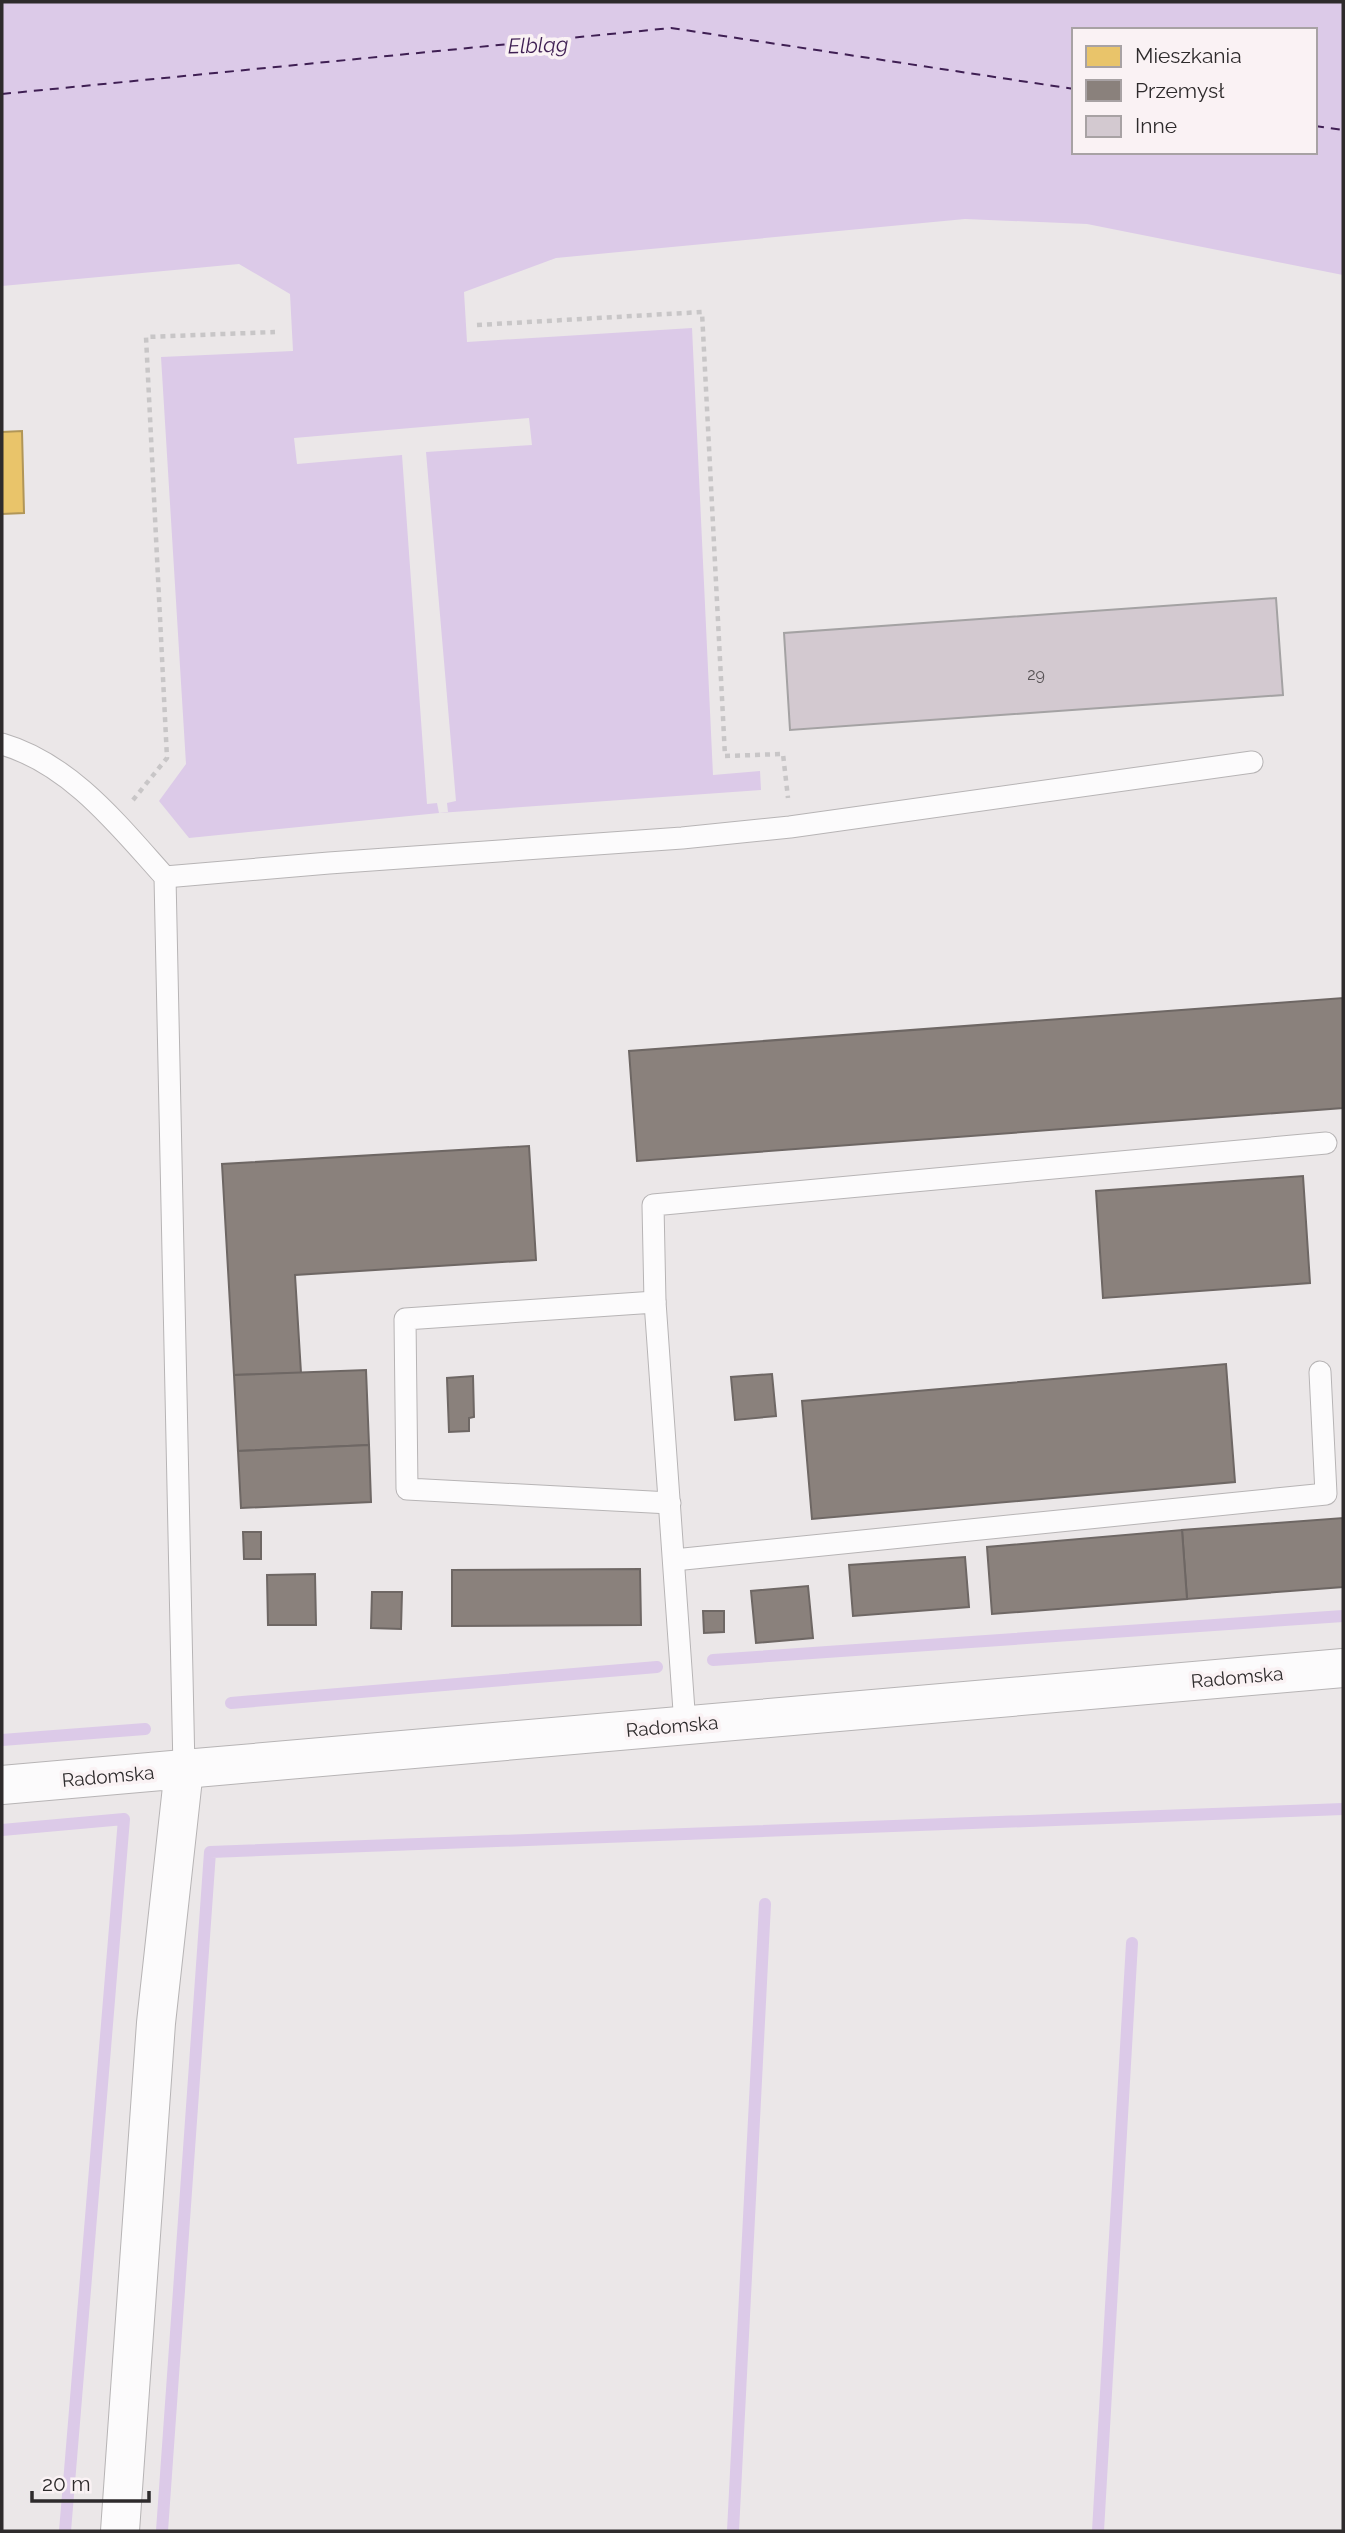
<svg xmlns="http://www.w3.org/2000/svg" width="1345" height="2533" font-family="Raleway,sans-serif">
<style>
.water{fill:#dccae8;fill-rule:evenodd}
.pier{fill:#ebe7e8}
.homes{fill:#e9c46a;stroke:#b19657;stroke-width:2}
.industry{fill:#8a817c;stroke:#6e6764;stroke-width:2}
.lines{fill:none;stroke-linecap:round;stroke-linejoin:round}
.stream{stroke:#dccae8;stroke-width:12}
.ferry{stroke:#3f1f53;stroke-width:2;stroke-dasharray:9 7;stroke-linecap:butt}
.building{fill:#d3c9d0;stroke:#a4a2a3;stroke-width:2}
.service-casing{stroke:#b7b4b5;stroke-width:23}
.minor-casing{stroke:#b7b4b5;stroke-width:40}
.tertiary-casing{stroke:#b7b4b5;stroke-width:40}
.path{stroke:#c8c6c7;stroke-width:4.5;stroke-dasharray:5 5;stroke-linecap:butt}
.service{stroke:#fcfbfc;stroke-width:21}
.minor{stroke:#fcfbfc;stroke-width:38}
.tertiary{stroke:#fcfbfc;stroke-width:38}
.labels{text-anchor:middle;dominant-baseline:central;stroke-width:7;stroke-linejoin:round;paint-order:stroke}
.number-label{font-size:16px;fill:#575255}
.street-label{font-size:19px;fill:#2e2b2c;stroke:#faf2f4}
.water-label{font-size:21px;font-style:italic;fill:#3f1f53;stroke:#faf2f4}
</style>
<rect width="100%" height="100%" fill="#ebe7e8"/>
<path class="water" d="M 2,2 L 1343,2 L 1343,275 L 1087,224 L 965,219 L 556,258 L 464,292 L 467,342 L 692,328 L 713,775 L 760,771 L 761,790 L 439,813 L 189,838 L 159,801 L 186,764 L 161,357 L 293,351 L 290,294 L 239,264 L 2,286 ZM 1074,30 L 1315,30 L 1315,152 L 1074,152 Z"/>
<path class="pier" d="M 529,418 L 532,445 L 426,452 L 456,801 L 447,803 L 448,812 L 439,813 L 437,803 L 427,804 L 402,455 L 297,464 L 294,438 Z"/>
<path class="homes" d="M 22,431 L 24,513 L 2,514 L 2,432 Z"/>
<g class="industry">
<path d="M 1343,998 L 1343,1108 L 637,1161 L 629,1051 Z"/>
<path d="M 529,1146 L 536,1260 L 295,1275 L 301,1373 L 234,1375 L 222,1164 Z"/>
<path d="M 1303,1176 L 1310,1283 L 1103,1298 L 1096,1191 Z"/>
<path d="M 1226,1364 L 1235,1482 L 812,1519 L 802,1401 Z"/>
<path d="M 366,1370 L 369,1445 L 238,1451 L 234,1375 Z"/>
<path d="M 772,1374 L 776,1416 L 735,1420 L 731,1377 Z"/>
<path d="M 473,1376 L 474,1417 L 469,1418 L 469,1431 L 449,1432 L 447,1378 Z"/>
<path d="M 369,1445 L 371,1502 L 241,1508 L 238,1451 Z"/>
<path d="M 1343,1518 L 1343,1587 L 1187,1599 L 1182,1530 Z"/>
<path d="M 1182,1530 L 1187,1599 L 992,1614 L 987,1547 Z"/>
<path d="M 243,1532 L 261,1532 L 261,1559 L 244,1559 Z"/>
<path d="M 965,1557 L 969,1607 L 853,1616 L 849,1565 Z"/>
<path d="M 640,1569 L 641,1625 L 452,1626 L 452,1570 Z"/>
<path d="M 315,1574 L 316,1625 L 268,1625 L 267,1575 Z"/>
<path d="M 808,1586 L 813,1638 L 756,1643 L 751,1591 Z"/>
<path d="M 372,1592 L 402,1592 L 401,1629 L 371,1628 Z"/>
<path d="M 703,1611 L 724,1611 L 724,1632 L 704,1633 Z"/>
</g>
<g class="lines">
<g class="stream">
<path d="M 713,1660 L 1343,1616"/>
<path d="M 231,1703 L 657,1667"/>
<path d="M 2,1740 L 145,1729"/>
<path d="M 2,1830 L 124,1819 L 65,2531"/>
<path d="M 162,2531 L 210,1852 L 1343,1809"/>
<path d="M 733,2531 L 765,1904"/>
<path d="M 1098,2531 L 1132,1943"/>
</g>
<g class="ferry">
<path d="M 2,94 L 671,28 L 1074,89"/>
<path d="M 1315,126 L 1343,130"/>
</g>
</g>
<path class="building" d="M 1276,598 L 1283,695 L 790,730 L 784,633 Z"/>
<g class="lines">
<g class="service-casing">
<g id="service">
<path d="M 2,744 C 71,764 119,826 165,877 L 184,1769"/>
<path d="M 165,877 L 329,863 L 682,838 L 790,827 L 1252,762"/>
<path d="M 655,1302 L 653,1205 L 1326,1143"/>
<path d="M 670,1503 L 407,1489 L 405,1319 L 655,1302 L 685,1725"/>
<path d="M 674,1560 L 1326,1494 L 1320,1372"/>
</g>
</g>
<g class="minor-casing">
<path id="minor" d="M 2,1785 L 184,1769 L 156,2023 L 120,2531"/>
</g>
<g class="tertiary-casing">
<path id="tertiary" d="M 184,1769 L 1343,1668"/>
</g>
<g class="path">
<path d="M 477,325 L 702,312 L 725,756 L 783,754 L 788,798"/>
<path d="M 133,800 L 167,758 L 146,337 L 275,332"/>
</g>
<use href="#service" class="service"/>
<use href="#minor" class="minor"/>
<use href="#tertiary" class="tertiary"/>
</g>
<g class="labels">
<g class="number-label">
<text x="1036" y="674">29</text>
</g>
<g class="street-label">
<text transform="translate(1237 1677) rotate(-5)">Radomska</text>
<text transform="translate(672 1726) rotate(-5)">Radomska</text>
<text transform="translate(108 1776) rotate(-5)">Radomska</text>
</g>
<g class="water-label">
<text transform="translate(538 45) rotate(-2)">Elbląg</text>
</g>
</g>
<rect width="1345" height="2533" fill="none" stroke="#2e2b2c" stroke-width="7"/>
<rect x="1072" y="28" width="245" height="126" fill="#faf2f4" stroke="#a8a2a4" stroke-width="2"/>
<rect x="1086" y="46" width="35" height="21" fill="#e9c46a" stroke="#a8a2a4" stroke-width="2"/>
<text x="1135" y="63" font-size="21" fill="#2e2b2c">Mieszkania</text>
<rect x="1086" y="80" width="35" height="21" fill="#8a817c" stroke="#a8a2a4" stroke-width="2"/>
<text x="1135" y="98" font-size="21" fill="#2e2b2c">Przemysł</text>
<rect x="1086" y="116" width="35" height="21" fill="#d3c9d0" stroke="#a8a2a4" stroke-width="2"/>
<text x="1135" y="133" font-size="21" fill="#2e2b2c">Inne</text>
<path d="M32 2491v10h117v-10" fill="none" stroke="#2e2b2c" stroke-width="3.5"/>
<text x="42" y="2491" font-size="21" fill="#2e2b2c" stroke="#faf2f4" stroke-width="5" paint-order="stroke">20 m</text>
</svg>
